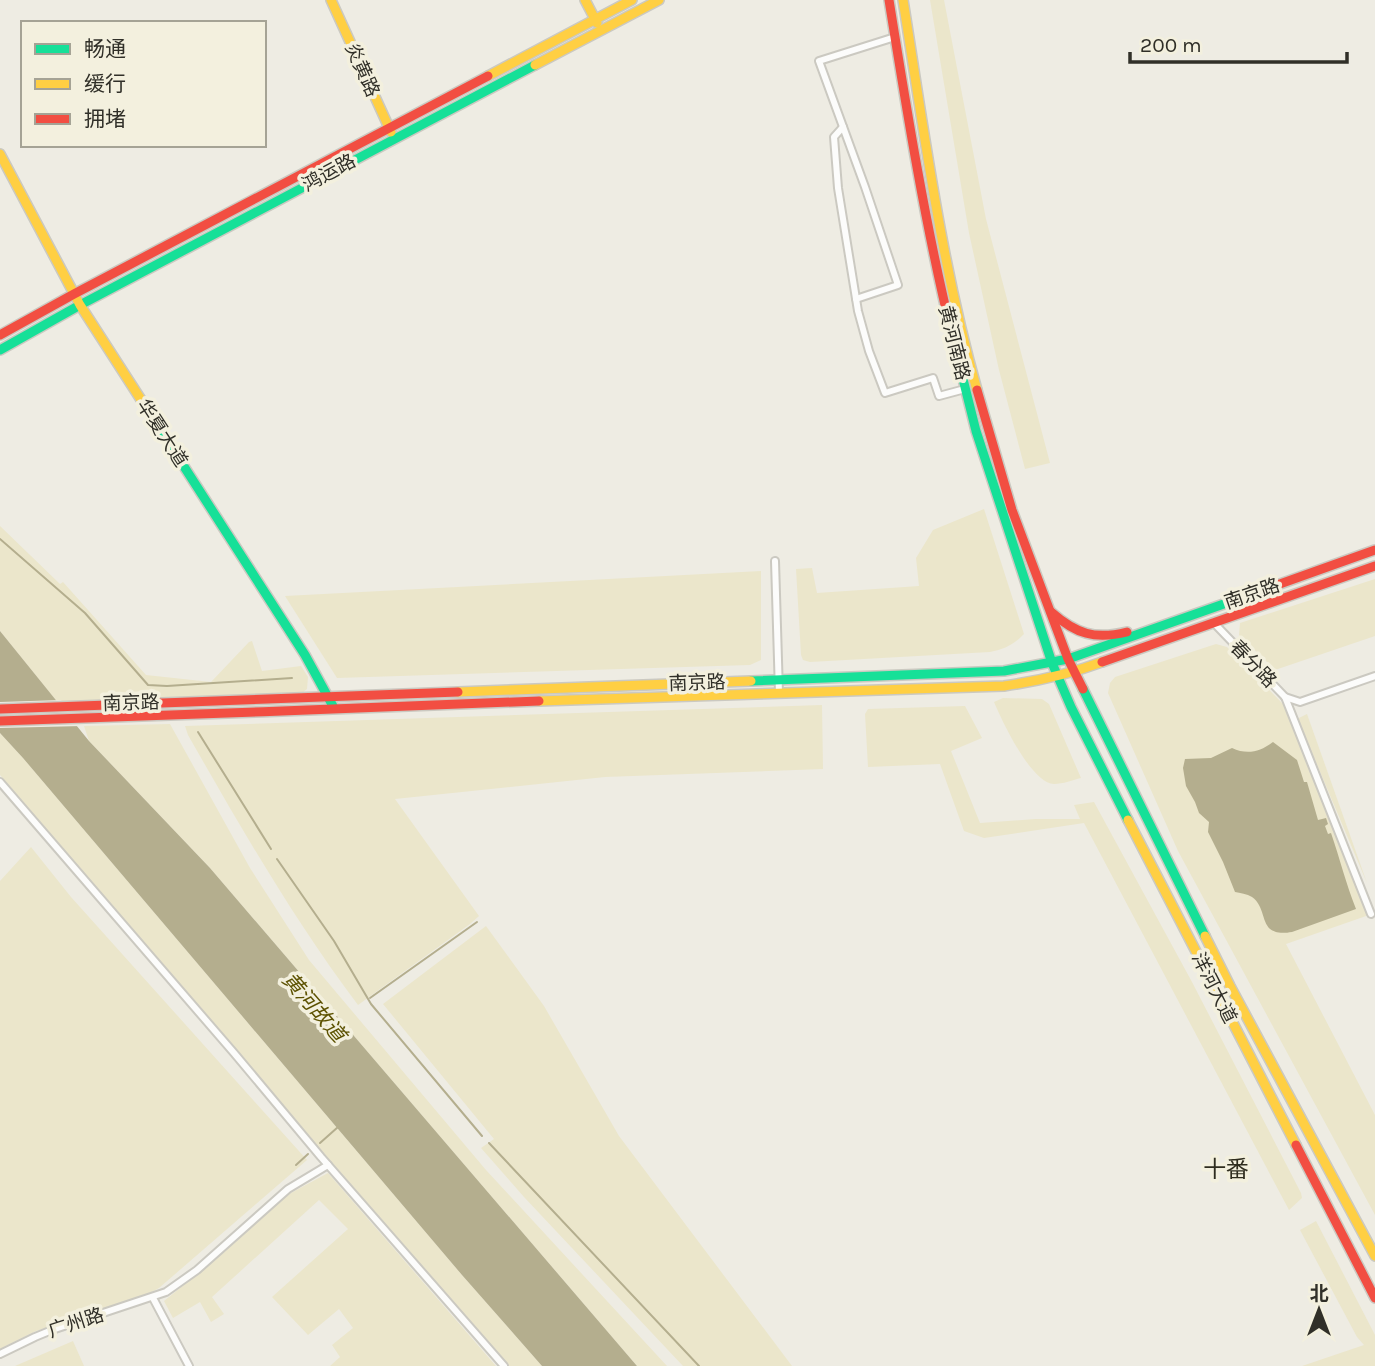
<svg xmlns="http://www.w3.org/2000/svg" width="1375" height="1366" font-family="Karla,'Noto Sans SC',sans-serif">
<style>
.green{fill:#ebe6cb}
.water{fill:#b4ae8e}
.pier{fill:#eeece3}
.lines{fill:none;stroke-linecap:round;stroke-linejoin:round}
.stream{stroke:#b4ae8e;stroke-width:2}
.street-casing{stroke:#cbc9c1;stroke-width:10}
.fast-casing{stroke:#cbc9c1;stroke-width:12}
.slow-casing{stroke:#cbc9c1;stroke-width:12}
.jam-casing{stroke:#cbc9c1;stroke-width:12}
.street{stroke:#fcfcfb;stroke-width:6}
.fast{stroke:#16e098;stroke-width:9}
.slow{stroke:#ffcf43;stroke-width:9}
.jam{stroke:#f24e42;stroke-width:9}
.labels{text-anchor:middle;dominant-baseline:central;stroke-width:7;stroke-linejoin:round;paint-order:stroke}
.street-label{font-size:19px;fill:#302f28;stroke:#f3f0de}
.water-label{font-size:21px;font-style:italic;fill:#5d5202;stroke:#f3f0de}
.quarter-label{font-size:23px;fill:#2f2d1f;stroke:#f3f0de}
</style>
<rect width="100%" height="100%" fill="#eeece3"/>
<g class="green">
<path d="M 930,0 L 944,0 L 986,219 L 1050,463 L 1025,469 L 999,370 L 969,233 Z"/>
<path d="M 984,509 L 1024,634 C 1013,645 1005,649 990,652 L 810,662 L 803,660 L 801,655 L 796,569 L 812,568 L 817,593 L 919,586 L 916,558 L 933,530 Z"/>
<path d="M 0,526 L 60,584 L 63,582 L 146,675 L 211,682 L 249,642 L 252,641 L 262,671 L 301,666 L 308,677 L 307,689 L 302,693 L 58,703 L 0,631 Z"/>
<path d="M 761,571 L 761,660 L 750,665 L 337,678 L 285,596 Z"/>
<path d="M 1375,579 L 1375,636 L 1275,670 L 1239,635 L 1240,623 Z"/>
<path d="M 1216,644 L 1227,647 L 1283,704 L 1369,915 L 1286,944 L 1375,1115 L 1375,1215 L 1178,851 L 1108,693 L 1110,683 L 1115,677 Z"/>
<path d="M 1003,698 L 1042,699 L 1049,704 L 1081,778 C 1073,780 1063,784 1054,784 C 1031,783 1002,721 994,702 Z"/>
<path d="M 822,705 L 823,769 L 605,777 L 395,799 L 479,916 L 470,924 L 358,1005 C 294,920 241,828 188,735 L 185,726 Z"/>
<path d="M 965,706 L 982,738 L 951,751 L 980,823 L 1035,819 L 1080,819 L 1074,805 L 1094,802 L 1192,982 L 1301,1193 L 1302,1198 L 1289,1210 L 1084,823 L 984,838 L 964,831 L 940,764 L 868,767 L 865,714 L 868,709 Z"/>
<path d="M 1307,714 L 1367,883 L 1299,722 L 1299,718 Z"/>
<path d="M 170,724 L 250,868 L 309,960 L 486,1170 L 667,1366 L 637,1366 L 210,868 L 89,741 L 84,726 Z"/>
<path d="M 0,733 L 23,758 L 462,1275 L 542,1366 L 509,1366 L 315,1143 L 0,775 Z"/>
<path d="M 31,847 L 71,897 L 307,1160 L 159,1288 L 143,1297 L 36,1331 L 0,1349 L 0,881 Z"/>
<path d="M 486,926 L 544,1006 L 619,1136 L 792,1366 L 683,1366 L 524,1197 L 481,1148 L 494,1139 L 383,1004 Z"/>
<path d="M 328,1173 L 496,1366 L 330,1366 L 340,1357 L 332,1345 L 353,1328 L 339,1309 L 308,1335 L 272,1297 L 348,1229 L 319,1200 L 212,1297 L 224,1314 L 211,1322 L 200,1302 L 173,1318 L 164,1301 L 222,1254 L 289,1194 Z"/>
<path d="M 1316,1221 L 1375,1335 L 1375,1366 L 1302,1366 L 1364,1345 L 1357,1337 L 1300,1230 Z"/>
<path d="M 73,1341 L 84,1366 L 15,1366 Z"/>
</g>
<g class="water">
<path d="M 0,631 L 89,741 L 210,868 L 637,1366 L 542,1366 L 462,1275 L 23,758 L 0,733 Z"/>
<path d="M 1273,742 L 1297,760 L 1304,782 L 1307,782 L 1318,820 L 1326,818 L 1328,824 L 1325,826 L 1328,834 L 1331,833 C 1340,859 1346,884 1356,909 L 1292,932 C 1256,938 1270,910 1252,897 C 1247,894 1240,893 1235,892 L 1223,862 L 1208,832 L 1209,822 L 1199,813 L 1195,802 L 1186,786 L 1183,768 L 1185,759 L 1211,758 L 1232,748 C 1247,755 1260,752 1273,742 Z"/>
</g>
<path class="pier" d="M 61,700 L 82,726 L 0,728 L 0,702 Z"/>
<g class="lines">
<g class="stream">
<path d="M 0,539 L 85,613 L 148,685 L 167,686 L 292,678"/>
<path d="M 198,732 L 271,849"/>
<path d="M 277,859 L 334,941 L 371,1004 L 482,1136"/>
<path d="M 370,998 L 477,922"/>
<path d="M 320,1143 L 338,1127"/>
<path d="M 489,1143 L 699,1366"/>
<path d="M 296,1165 L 308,1154"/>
</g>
<g class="street-casing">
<g id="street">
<path d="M 843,127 L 834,137 L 838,188 L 858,311 L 869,351 L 885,393 L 933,378 L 939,396 L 965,389"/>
<path d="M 856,299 L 898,285 L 865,187 L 819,61 L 895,37"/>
<path d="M 775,561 L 779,693"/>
<path d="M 1213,622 L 1285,697 L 1300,702 L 1375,676"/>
<path d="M 1285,697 L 1371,914"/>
<path d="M 0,782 L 234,1053 L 321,1157 L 504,1366"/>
<path d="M 153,1298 L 189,1366"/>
<path d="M 0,1354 L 35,1337 L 52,1330 L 166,1292 L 197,1270 L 288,1189 L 328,1165"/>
</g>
</g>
<g class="fast-casing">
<g id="fast">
<path d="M 952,335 L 976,431 L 1052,663 L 1071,707 L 1128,820"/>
<path d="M 0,350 L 80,305 L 535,65"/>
<path d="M 158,426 L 305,655 L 334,708"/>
<path d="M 751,681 L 1004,671 L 1068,659 L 1252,594"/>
<path d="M 1083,689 L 1205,936"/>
</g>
</g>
<g class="slow-casing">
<g id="slow">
<path d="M 331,0 L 391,132"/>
<path d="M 585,0 L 597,23"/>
<path d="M 903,0 C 924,131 941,263 977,390"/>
<path d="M 535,65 L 659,0"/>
<path d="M 488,76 L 632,0"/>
<path d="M 0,154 L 80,305 L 158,426"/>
<path d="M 458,692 L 751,681"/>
<path d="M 539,701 L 1004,686 C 1038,681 1070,674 1102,662"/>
<path d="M 1128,820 L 1296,1145"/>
<path d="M 1205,936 L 1230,986 L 1375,1256"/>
</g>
</g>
<g class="jam-casing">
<g id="jam">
<path d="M 889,0 C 907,112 925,224 952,335"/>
<path d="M 0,335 L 74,294 L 488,76"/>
<path d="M 977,390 L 1012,510 L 1068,659 L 1083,689"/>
<path d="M 1252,594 L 1375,550"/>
<path d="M 1051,612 C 1076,634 1095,640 1127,632"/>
<path d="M 1102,662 L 1375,566"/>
<path d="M 0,709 L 458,692"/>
<path d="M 0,721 C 180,716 359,707 539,701"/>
<path d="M 1296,1145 L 1375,1298"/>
</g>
</g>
<use href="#street" class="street"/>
<use href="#fast" class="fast"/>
<use href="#slow" class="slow"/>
<use href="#jam" class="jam"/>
</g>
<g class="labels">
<g class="street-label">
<text transform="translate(362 70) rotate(66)">炎黄路</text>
<text transform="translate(329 173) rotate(-28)">鸿运路</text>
<text transform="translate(954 343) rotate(76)">黄河南路</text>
<text transform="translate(162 433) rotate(57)">华夏大道</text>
<text transform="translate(1252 594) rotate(-19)">南京路</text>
<text transform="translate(1253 664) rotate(46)">春分路</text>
<text transform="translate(697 683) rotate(-2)">南京路</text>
<text transform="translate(131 703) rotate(-2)">南京路</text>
<text transform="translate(1214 988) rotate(63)">洋河大道</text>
<text transform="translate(76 1323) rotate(-18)">广州路</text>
</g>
<g class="water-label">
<text transform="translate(314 1007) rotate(49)">黄河故道</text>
</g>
<g class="quarter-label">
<text x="1226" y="1169">十番</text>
</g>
</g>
<rect x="21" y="21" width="245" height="126" fill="#f3f0de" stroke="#a5a395" stroke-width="2"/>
<rect x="35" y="44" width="35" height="10" fill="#16e098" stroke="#a5a395" stroke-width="2"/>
<text x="84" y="56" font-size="21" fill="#302f28">畅通</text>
<rect x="35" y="79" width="35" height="10" fill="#ffcf43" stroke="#a5a395" stroke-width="2"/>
<text x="84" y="91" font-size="21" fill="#302f28">缓行</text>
<rect x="35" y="114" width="35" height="10" fill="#f24e42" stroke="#a5a395" stroke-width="2"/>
<text x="84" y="126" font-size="21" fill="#302f28">拥堵</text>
<g transform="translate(1319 1310)" stroke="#f3f0de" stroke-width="5" paint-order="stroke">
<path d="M0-5L12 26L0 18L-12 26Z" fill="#302f28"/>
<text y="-10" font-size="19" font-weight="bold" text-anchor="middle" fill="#302f28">北</text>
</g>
<path d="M1130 52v10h217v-10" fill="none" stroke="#302f28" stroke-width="3.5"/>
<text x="1140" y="52" font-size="21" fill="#302f28" stroke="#f3f0de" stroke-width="5" paint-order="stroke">200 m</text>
</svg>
